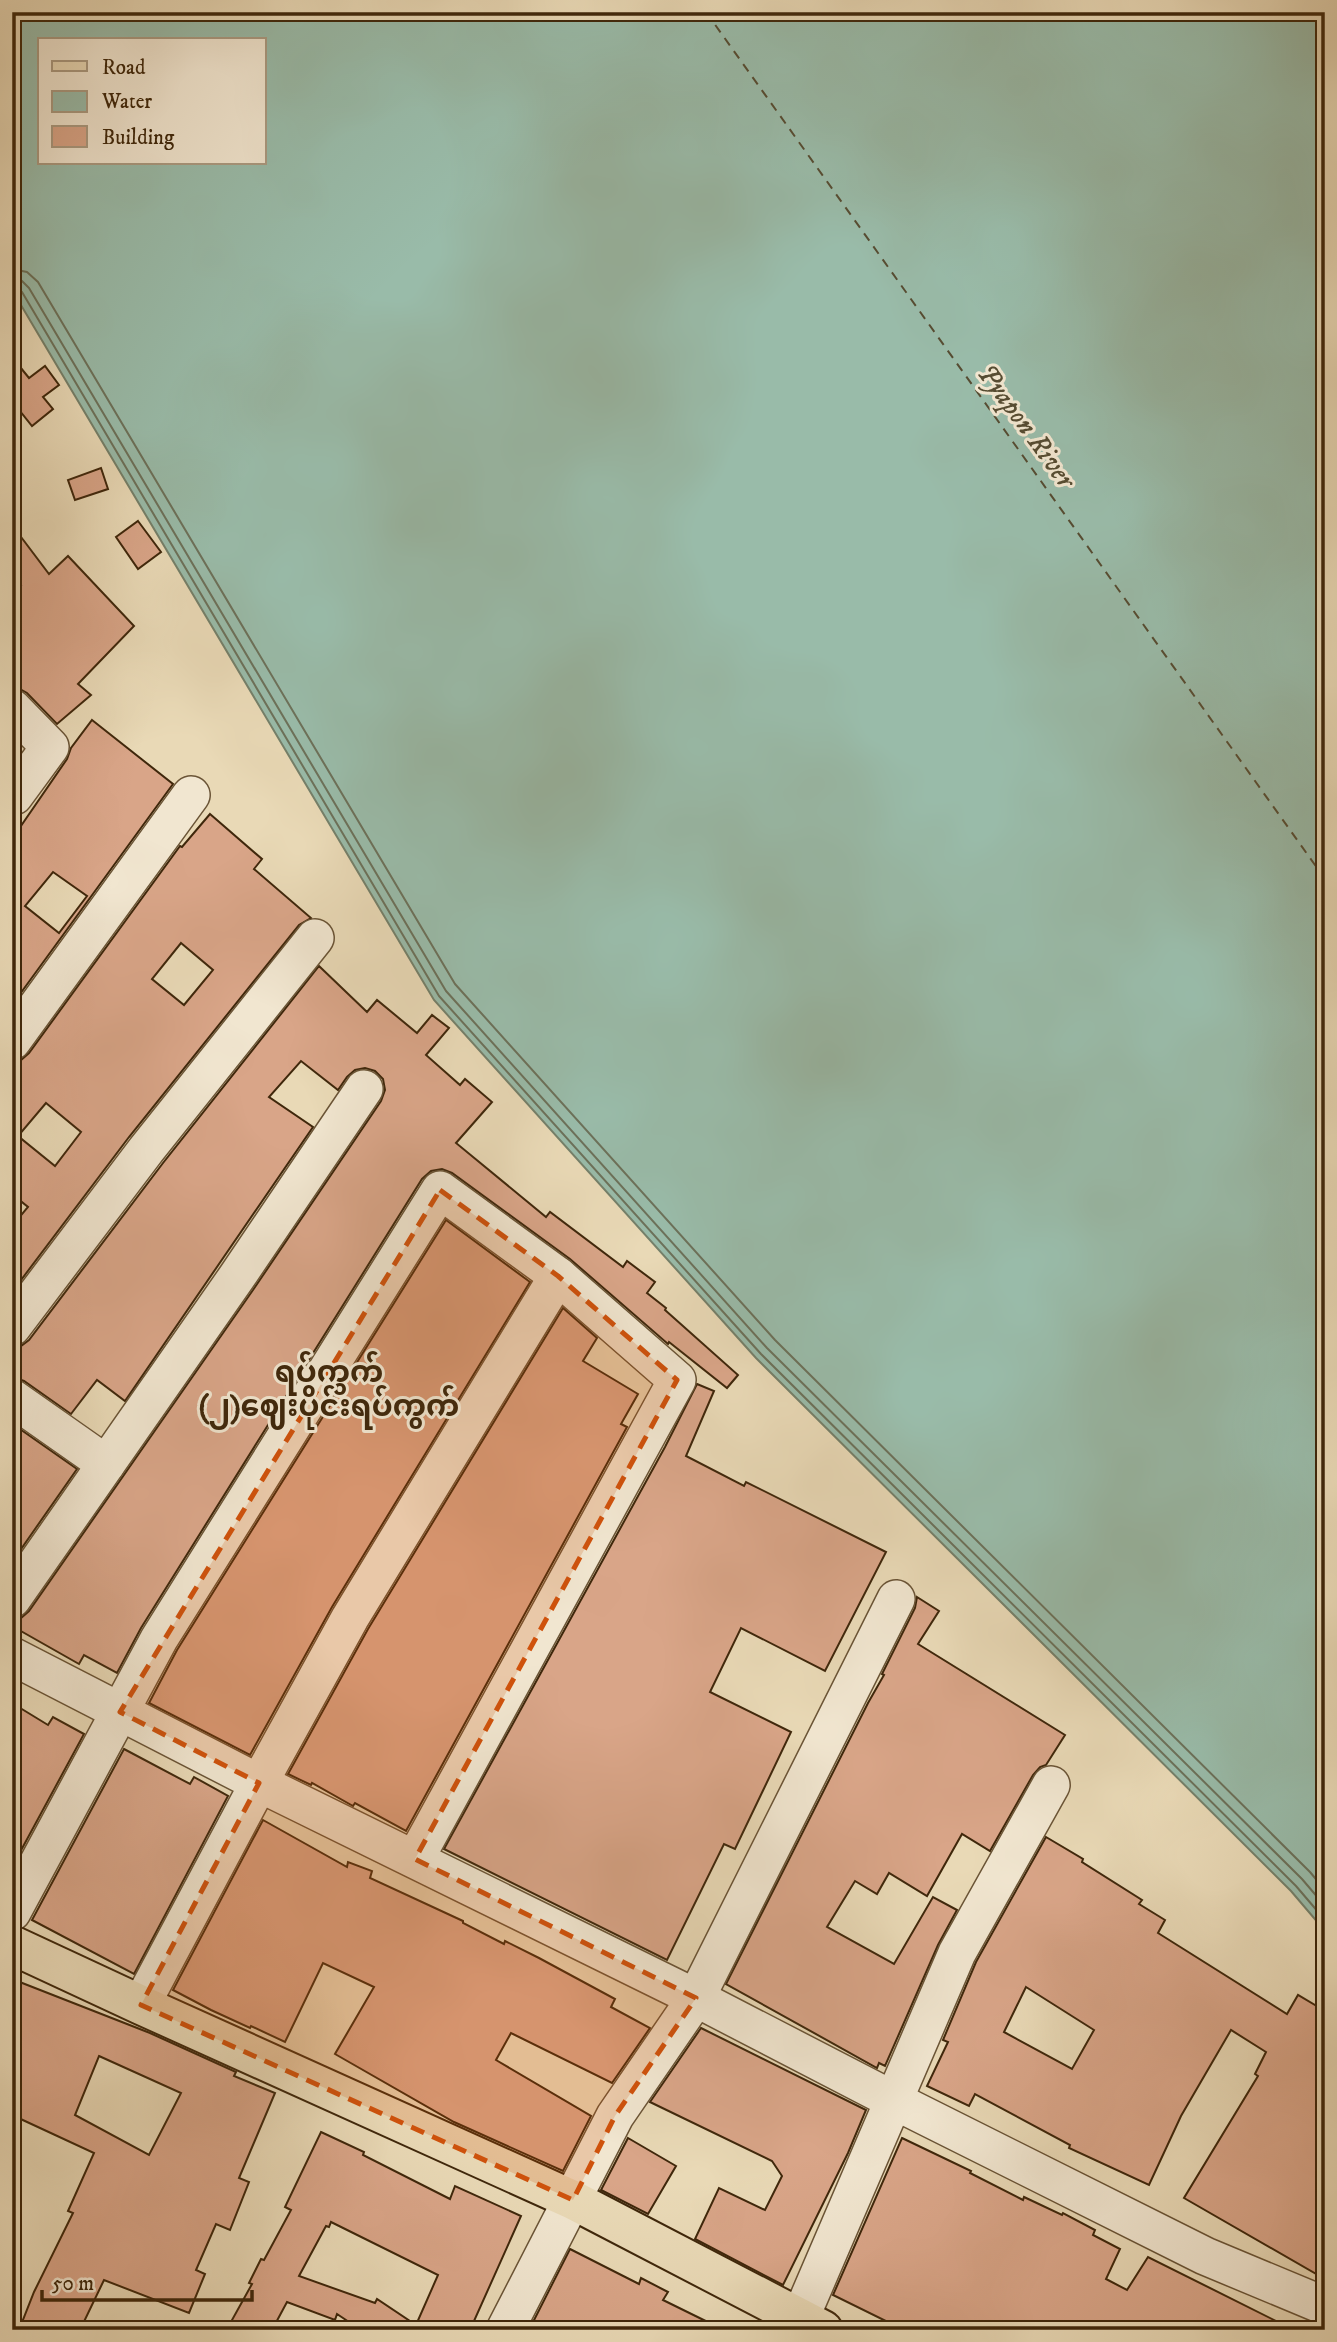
<svg xmlns="http://www.w3.org/2000/svg" width="1337" height="2342" font-family="'IM FELL DW Pica','Noto Sans Myanmar',serif">
<style>
.water{fill:#99bba9;stroke:#75806a;stroke-width:2;fill-rule:evenodd}
.lines{fill:none;stroke-linecap:round;stroke-linejoin:round}
.shore{stroke:#6c715a;stroke-width:2}
.ferry{stroke:#564c32;stroke-width:2;stroke-dasharray:9 7;stroke-linecap:butt}
.building{fill:#d9a588;stroke:#3f270b;stroke-width:2;fill-rule:evenodd}
.minor-casing{stroke:#6a5436;stroke-width:40}
.major-casing{stroke:#3f270b;stroke-width:42}
.minor{stroke:#f1e6d0;stroke-width:37}
.major{stroke:#e9d9b6;stroke-width:38}
.marked{fill:#cf520c;fill-opacity:0.2;stroke:#cf520c;stroke-width:5;stroke-dasharray:14 9;stroke-linejoin:round}
.labels{text-anchor:middle;dominant-baseline:central;stroke-width:6;stroke-linejoin:round;paint-order:stroke}
.water-label{font-size:28px;font-style:italic;fill:#564c32;stroke:#f1e6d0}
.quarter-label{font-size:30px;font-weight:bold;fill:#3f270b;stroke:#f1e6d0}
</style>
<rect width="100%" height="100%" fill="#e9d9b6"/>
<filter id="stains"><feTurbulence type="fractalNoise" baseFrequency=".00286" numOctaves="4"/><feColorMatrix values="0 0 0 0 .2 0 0 0 0 .09 0 0 0 0 .02 0 0 0 .5 -.17"/></filter>
<radialGradient id="worn" r=".72"><stop offset=".6" stop-color="#630" stop-opacity="0"/><stop offset="1" stop-color="#630" stop-opacity=".3"/></radialGradient>
<path class="water" d="M 12,12 L 1325,12 L 1325,1931 L 1291,1891 L 756,1358 L 434,1000 L 12,290 ZM 40,40 L 264,40 L 264,163 L 40,163 Z"/>
<g class="lines">
<g class="shore">
<path d="M 12,269 L 27,272 L 38,282 L 455,984 L 775,1340 L 1310,1872 L 1325,1890"/>
<path d="M 12,279 L 22,281 L 29,288 L 446,991 L 767,1348 L 1302,1879 L 1325,1906"/>
<path d="M 12,288 L 22,292 L 439,996 L 761,1354 L 1296,1886 L 1325,1920"/>
</g>
<path class="ferry" d="M 706,12 L 1325,879"/>
</g>
<g class="building">
<path d="M 12,357 L 29,378 L 45,366 L 59,385 L 43,397 L 53,409 L 32,426 L 12,401 Z"/>
<path d="M 101,468 L 108,489 L 75,500 L 68,480 Z"/>
<path d="M 138,521 L 161,552 L 138,569 L 116,537 Z"/>
<path d="M 12,525 L 49,574 L 68,556 L 134,626 L 78,684 L 91,695 L 57,724 L 27,693 L 18,688 L 12,688 L 12,593 L 21,585 L 12,572 Z"/>
<path d="M 92,720 L 173,784 L 12,1005 L 12,839 L 67,759 L 71,748 ZM 53,872 L 87,896 L 59,933 L 25,906 Z"/>
<path d="M 210,814 L 262,859 L 254,869 L 311,918 L 299,925 L 129,1137 L 12,1292 L 12,1226 L 28,1207 L 12,1194 L 12,1062 L 21,1060 L 29,1053 L 180,846 L 182,847 ZM 181,943 L 213,970 L 184,1005 L 152,979 ZM 46,1103 L 81,1132 L 55,1166 L 18,1136 Z"/>
<path d="M 319,966 L 367,1012 L 377,1000 L 417,1033 L 432,1015 L 449,1028 L 426,1055 L 460,1085 L 465,1079 L 492,1102 L 456,1143 L 546,1217 L 550,1212 L 623,1267 L 627,1261 L 655,1282 L 647,1293 L 666,1308 L 665,1310 L 738,1375 L 727,1388 L 669,1342 L 668,1344 L 570,1259 L 452,1173 L 442,1169 L 431,1171 L 422,1179 L 141,1628 L 117,1673 L 84,1655 L 79,1664 L 12,1626 L 12,1620 L 21,1618 L 29,1611 L 253,1290 L 381,1101 L 385,1090 L 383,1079 L 375,1071 L 365,1068 L 355,1070 L 347,1077 L 338,1090 L 301,1061 L 269,1097 L 313,1127 L 125,1401 L 97,1380 L 71,1414 L 24,1381 L 12,1377 L 12,1348 L 21,1346 L 29,1340 L 163,1163 Z"/>
<path d="M 446,1220 L 530,1282 L 332,1607 L 250,1755 L 149,1703 L 177,1650 Z"/>
<path d="M 563,1308 L 597,1338 L 583,1361 L 638,1394 L 621,1424 L 627,1427 L 406,1831 L 355,1803 L 353,1806 L 312,1783 L 311,1785 L 288,1774 L 368,1629 Z"/>
<path d="M 697,1384 L 714,1391 L 686,1456 L 744,1486 L 746,1482 L 886,1552 L 825,1671 L 741,1628 L 710,1692 L 791,1732 L 735,1849 L 724,1844 L 667,1960 L 444,1849 L 665,1447 Z"/>
<path d="M 17,1427 L 77,1469 L 12,1562 L 12,1435 Z"/>
<path d="M 917,1597 L 939,1611 L 918,1644 L 1065,1735 L 1046,1765 L 1040,1767 L 1033,1775 L 990,1851 L 962,1834 L 927,1896 L 889,1873 L 877,1894 L 855,1881 L 827,1927 L 894,1964 L 933,1897 L 957,1910 L 938,1945 L 885,2066 L 879,2063 L 877,2068 L 726,1984 L 868,1703 L 884,1675 L 882,1674 L 915,1608 Z"/>
<path d="M 12,1703 L 48,1725 L 53,1717 L 84,1734 L 12,1867 Z"/>
<path d="M 124,1749 L 190,1784 L 194,1777 L 228,1796 L 134,1974 L 32,1920 Z"/>
<path d="M 263,1820 L 347,1867 L 348,1862 L 372,1871 L 370,1878 L 463,1921 L 463,1923 L 504,1944 L 505,1941 L 539,1958 L 615,1999 L 611,2007 L 650,2028 L 612,2083 L 511,2033 L 496,2060 L 591,2116 L 563,2171 L 454,2122 L 335,2054 L 374,1987 L 323,1963 L 285,2042 L 251,2026 L 250,2028 L 211,2010 L 173,1990 Z"/>
<path d="M 1046,1837 L 1083,1859 L 1082,1862 L 1142,1900 L 1139,1904 L 1165,1920 L 1158,1933 L 1287,2014 L 1298,1995 L 1325,2011 L 1325,2279 L 1184,2198 L 1258,2076 L 1255,2074 L 1266,2052 L 1231,2030 L 1181,2116 L 1149,2185 L 1069,2148 L 1070,2145 L 975,2094 L 969,2106 L 927,2086 L 948,2042 L 943,2040 L 976,1962 ZM 1026,1987 L 1094,2030 L 1072,2069 L 1004,2032 Z"/>
<path d="M 12,1979 L 150,2033 L 236,2072 L 234,2076 L 275,2093 L 239,2178 L 249,2182 L 230,2230 L 216,2224 L 196,2270 L 205,2274 L 189,2313 L 104,2280 L 80,2330 L 19,2330 L 34,2292 L 73,2213 L 68,2211 L 94,2153 L 12,2115 ZM 99,2056 L 181,2093 L 149,2155 L 75,2115 Z"/>
<path d="M 701,2028 L 866,2110 L 848,2153 L 783,2285 L 695,2239 L 719,2188 L 765,2210 L 782,2176 L 772,2161 L 650,2102 Z"/>
<path d="M 321,2132 L 364,2152 L 363,2155 L 450,2199 L 455,2186 L 521,2216 L 470,2330 L 361,2330 L 337,2314 L 335,2320 L 287,2302 L 272,2330 L 251,2330 L 232,2320 L 252,2284 L 249,2283 L 261,2259 L 264,2260 L 291,2210 L 285,2207 ZM 331,2222 L 438,2275 L 416,2325 L 377,2299 L 375,2303 L 299,2276 L 326,2226 L 329,2227 Z"/>
<path d="M 628,2138 L 676,2166 L 648,2214 L 601,2190 Z"/>
<path d="M 902,2138 L 971,2171 L 970,2173 L 1023,2200 L 1024,2197 L 1062,2215 L 1063,2213 L 1095,2230 L 1093,2235 L 1120,2249 L 1106,2279 L 1127,2290 L 1148,2257 L 1294,2330 L 904,2330 L 833,2295 Z"/>
<path d="M 570,2249 L 639,2284 L 641,2278 L 668,2292 L 663,2300 L 724,2330 L 529,2330 Z"/>
</g>
<g class="lines">
<g class="minor-casing">
<g id="minor">
<path d="M 12,708 L 50,747 L 14,796"/>
<path d="M 12,1041 L 191,795"/>
<path d="M 12,1327 L 146,1150 L 315,938"/>
<path d="M 12,1398 L 106,1464"/>
<path d="M 12,1599 L 236,1278 L 364,1089"/>
<path d="M 12,1656 L 259,1783 L 696,1998 L 893,2100 L 1205,2256 L 1325,2306"/>
<path d="M 12,1912 L 159,1639 L 440,1190 L 558,1276 L 677,1380 L 415,1859"/>
<path d="M 141,2005 L 259,1783 L 350,1618 L 558,1276"/>
<path d="M 505,2330 L 615,2116 L 696,1998 L 896,1599"/>
<path d="M 795,2330 L 957,1953 L 1051,1785"/>
</g>
</g>
<g class="major-casing">
<path id="major" d="M 12,1945 L 141,2005 L 573,2200 L 823,2330"/>
</g>
<use href="#minor" class="minor"/>
<use href="#major" class="major"/>
</g>
<path class="marked" d="M 440,1190 L 558,1276 L 677,1380 L 415,1859 L 696,1998 L 615,2116 L 573,2200 L 141,2005 L 259,1783 L 120,1712 Z"/>
<g class="labels">
<g class="water-label">
<text transform="translate(1026 426) rotate(54)">Pyapon River</text>
</g>
<g class="quarter-label">
<text x="329" y="1373">ရပ်ကွက်<tspan x="329" dy="34">(၂)ဈေးပိုင်းရပ်ကွက်</tspan></text>
</g>
</g>
<rect width="1337" height="2342" fill="none" stroke="#e9d9b6" stroke-width="42"/>
<rect x="14" y="14" width="1309" height="2314" fill="none" stroke="#3f270b" stroke-width="3.5"/>
<rect x="21" y="21" width="1295" height="2300" fill="none" stroke="#3f270b" stroke-width="2"/>
<rect x="38" y="38" width="228" height="126" fill="#f1e6d0" stroke="#aa9a81" stroke-width="2"/>
<rect x="52" y="61" width="35" height="10" fill="#e9d9b6" stroke="#aa9a81" stroke-width="2"/>
<text x="102" y="74" font-size="21" fill="#3f270b">Road</text>
<rect x="52" y="91" width="35" height="21" fill="#99bba9" stroke="#aa9a81" stroke-width="2"/>
<text x="102" y="108" font-size="21" fill="#3f270b">Water</text>
<rect x="52" y="126" width="35" height="21" fill="#d9a588" stroke="#aa9a81" stroke-width="2"/>
<text x="102" y="144" font-size="21" fill="#3f270b">Building</text>
<path d="M42 2290v10h210v-10" fill="none" stroke="#3f270b" stroke-width="3.5"/>
<text x="52" y="2290" font-size="21" fill="#3f270b" stroke="#f1e6d0" stroke-width="5" paint-order="stroke">50 m</text>
<rect width="100%" height="100%" filter="url(#stains)"/>
<rect width="100%" height="100%" fill="url(#worn)"/>
</svg>
